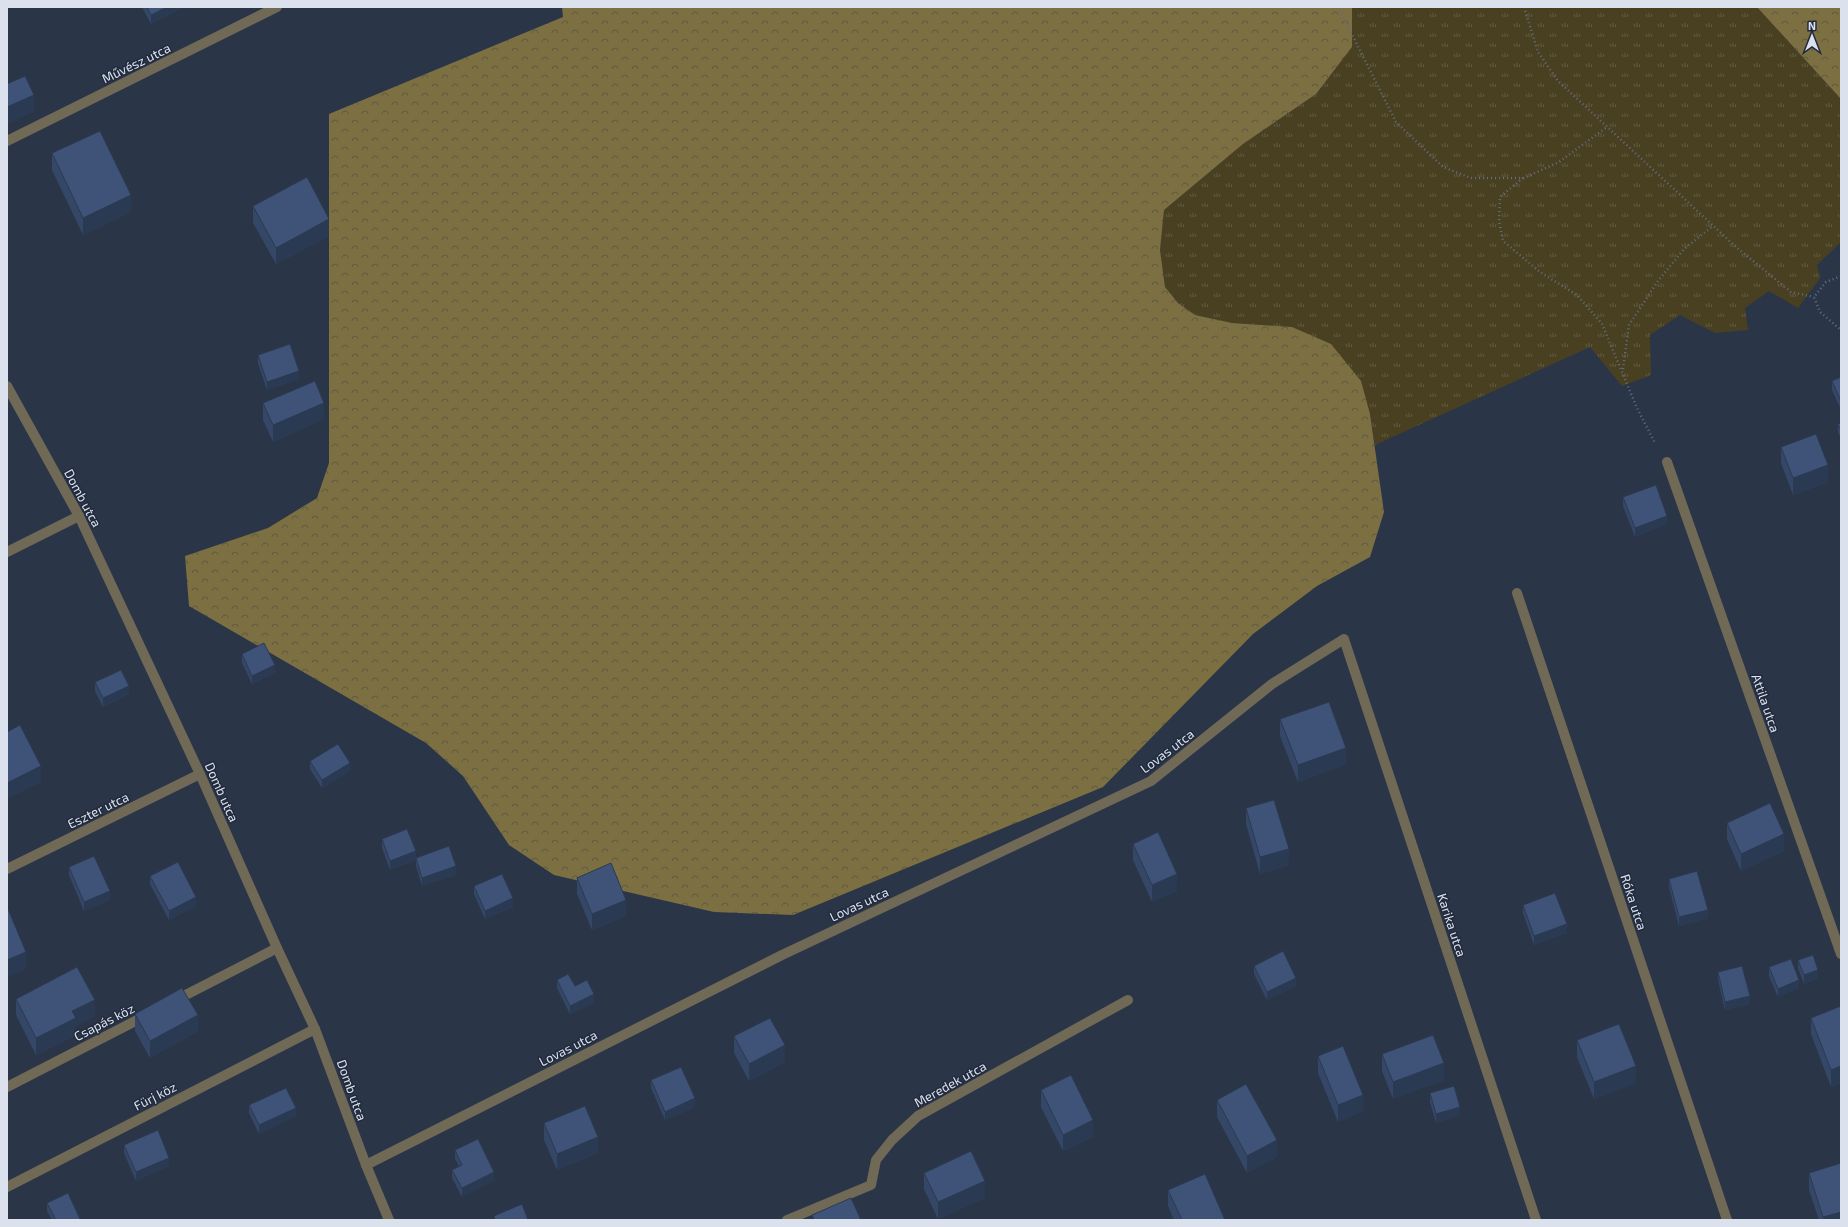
<svg xmlns="http://www.w3.org/2000/svg" width="1848" height="1227" font-family="'Exo 2',sans-serif">
<style>
.grass{fill:url(#grass-tufts)}
.forest{fill:url(#forest-crowns)}
.lines{fill:none;stroke-linecap:round;stroke-linejoin:round}
.path{stroke:#646d7e;stroke-width:2.5;stroke-dasharray:1 3;stroke-linecap:butt}
.minor{stroke:#6f6956;stroke-width:10}
.wall{fill:#354766}
.shaded-wall{fill:#2b3a53}
.building{fill:#3e5377;stroke:#2b3a53}
.labels{text-anchor:middle;dominant-baseline:central;stroke-width:3;stroke-linejoin:round;paint-order:stroke}
.street-label{font-size:13px;fill:#dbe2ee;stroke:#212b3d}
</style>
<defs>
<pattern id="grass-tufts" width="24" height="20" patternUnits="userSpaceOnUse"><rect width="24" height="20" fill="#494022"/><path d="M3 7l-1-3M5 7V3M7 7l1-3M15 17l-1-3M17 17v-4M19 17l1-3" fill="none" stroke="#635b42"/></pattern>
<pattern id="forest-crowns" width="20" height="18" patternUnits="userSpaceOnUse"><rect width="20" height="18" fill="#7c6f41"/><path d="M2 6a3 3 0 1 1 6 0M12 15a3 3 0 1 1 6 0" fill="none" stroke="#5f5a44"/></pattern>
</defs>
<rect width="100%" height="100%" fill="#2b3548"/>
<path class="grass" d="M 1352,7 L 1757,7 L 1841,99 L 1841,242 L 1817,265 L 1820,278 L 1798,308 L 1769,291 L 1745,308 L 1748,330 L 1715,333 L 1680,315 L 1650,335 L 1651,375 L 1622,386 L 1590,347 L 1375,445 L 1370,414 L 1292,327 L 1232,323 L 1195,315 L 1178,303 L 1165,287 L 1160,250 L 1164,210 L 1243,144 L 1316,94 L 1352,47 Z"/>
<g class="forest">
<path d="M 562,7 L 1352,7 L 1352,47 L 1316,94 L 1243,144 L 1164,210 L 1160,250 L 1165,287 L 1178,303 L 1195,315 L 1232,323 L 1292,327 L 1331,344 L 1361,381 L 1370,414 L 1384,512 L 1370,557 L 1317,586 L 1253,634 L 1103,787 L 793,915 L 714,912 L 554,875 L 509,845 L 463,776 L 426,743 L 189,606 L 185,556 L 268,528 L 317,498 L 329,463 L 329,114 L 563,17 Z"/>
<path d="M 1757,7 L 1841,7 L 1841,99 Z"/>
</g>
<g class="lines">
<g class="path">
<path d="M 1338,7 L 1396,122 L 1443,167 L 1471,178 L 1524,178 L 1559,162 L 1607,127"/>
<path d="M 1524,7 L 1538,52 L 1558,81 L 1736,247 L 1791,292 L 1814,297"/>
<path d="M 1523,178 L 1500,197 L 1499,221 L 1503,241 L 1540,272 L 1577,295 L 1602,324 L 1637,408 L 1655,443"/>
<path d="M 1841,276 L 1826,282 L 1814,297 L 1820,312 L 1841,330"/>
<path d="M 1623,369 L 1629,325 L 1658,281 L 1684,249 L 1713,226"/>
</g>
<g class="minor">
<path d="M 7,141 L 277,7"/>
<path d="M 7,386 L 79,516 L 200,774 L 277,948 L 315,1029 L 366,1165 L 389,1220"/>
<path d="M 1667,462 L 1841,954"/>
<path d="M 7,552 L 79,516"/>
<path d="M 1517,593 L 1727,1220"/>
<path d="M 7,869 L 200,774"/>
<path d="M 174,1001 L 277,948"/>
<path d="M 7,1087 L 147,1015"/>
<path d="M 366,1165 L 782,955 L 1151,781 L 1272,684 L 1344,639 L 1536,1220"/>
<path d="M 7,1187 L 315,1029"/>
<path d="M 787,1220 L 871,1185 L 876,1160 L 892,1140 L 918,1116 L 1128,1000"/>
</g>
</g>
<g class="wall">
<path d="M 142,7 L 182,7 L 182,8 L 151,24 Z"/>
<path d="M 52,153 L 131,212 L 83,235 L 52,170 Z"/>
<path d="M 253,206 L 329,236 L 276,264 L 253,223 Z"/>
<path d="M 258,355 L 299,379 L 267,390 L 258,363 Z"/>
<path d="M 1841,377 L 1841,410 L 1832,390 L 1832,381 Z"/>
<path d="M 263,403 L 324,419 L 273,442 L 263,420 Z"/>
<path d="M 1841,423 L 1841,439 L 1838,432 L 1838,424 Z"/>
<path d="M 1781,447 L 1828,482 L 1793,495 L 1781,463 Z"/>
<path d="M 1623,497 L 1667,524 L 1635,537 L 1623,506 Z"/>
<path d="M 242,654 L 275,673 L 252,684 L 242,663 Z"/>
<path d="M 95,682 L 129,694 L 103,707 L 95,691 Z"/>
<path d="M 1280,719 L 1346,764 L 1298,782 L 1280,736 Z"/>
<path d="M 310,761 L 350,771 L 322,788 L 310,769 Z"/>
<path d="M 1246,808 L 1289,865 L 1260,874 L 1246,824 Z"/>
<path d="M 1727,823 L 1784,851 L 1741,871 L 1727,839 Z"/>
<path d="M 382,839 L 416,858 L 456,875 L 422,886 L 416,866 L 416,860 L 390,870 L 382,848 Z"/>
<path d="M 1133,844 L 1177,891 L 1152,902 L 1133,860 Z"/>
<path d="M 69,867 L 110,900 L 84,911 L 69,875 Z"/>
<path d="M 150,876 L 196,906 L 169,920 L 150,884 Z"/>
<path d="M 577,878 L 626,916 L 592,930 L 577,894 Z"/>
<path d="M 1669,879 L 1708,918 L 1679,926 L 1669,887 Z"/>
<path d="M 474,886 L 513,907 L 485,919 L 474,894 Z"/>
<path d="M 1523,905 L 1567,933 L 1534,945 L 1523,913 Z"/>
<path d="M 1798,960 L 1818,978 L 1804,984 L 1798,968 Z"/>
<path d="M 1254,966 L 1296,986 L 1267,1000 L 1254,974 Z"/>
<path d="M 1769,967 L 1799,988 L 1778,997 L 1769,976 Z"/>
<path d="M 1718,972 L 1750,1004 L 1725,1010 L 1718,980 Z"/>
<path d="M 557,980 L 575,986 L 594,1003 L 570,1014 L 557,988 Z"/>
<path d="M 16,999 L 95,1016 L 76,1026 L 76,1035 L 36,1055 L 16,1015 Z"/>
<path d="M 1841,1006 L 1841,1083 L 1831,1087 L 1811,1034 L 1811,1018 Z"/>
<path d="M 135,1014 L 198,1031 L 150,1058 L 135,1031 Z"/>
<path d="M 734,1036 L 785,1062 L 749,1081 L 734,1053 Z"/>
<path d="M 1577,1040 L 1636,1083 L 1594,1099 L 1577,1057 Z"/>
<path d="M 1382,1054 L 1444,1080 L 1393,1099 L 1382,1071 Z"/>
<path d="M 1318,1056 L 1363,1111 L 1338,1122 L 1318,1073 Z"/>
<path d="M 651,1080 L 695,1107 L 665,1120 L 651,1088 Z"/>
<path d="M 1041,1090 L 1093,1137 L 1063,1151 L 1041,1107 Z"/>
<path d="M 1430,1093 L 1460,1115 L 1436,1123 L 1430,1102 Z"/>
<path d="M 1217,1100 L 1277,1157 L 1247,1173 L 1217,1117 Z"/>
<path d="M 249,1105 L 296,1116 L 259,1134 L 249,1113 Z"/>
<path d="M 544,1123 L 598,1153 L 557,1170 L 544,1140 Z"/>
<path d="M 124,1145 L 169,1166 L 136,1181 L 124,1153 Z"/>
<path d="M 455,1150 L 494,1180 L 462,1197 L 452,1178 L 452,1170 L 459,1166 L 455,1159 Z"/>
<path d="M 924,1173 L 985,1198 L 938,1219 L 924,1189 Z"/>
<path d="M 1809,1173 L 1841,1220 L 1819,1220 L 1809,1190 Z"/>
<path d="M 1168,1190 L 1225,1220 L 1174,1220 L 1168,1206 Z"/>
<path d="M 47,1203 L 80,1220 L 52,1220 L 47,1211 Z"/>
</g>
<g class="shaded-wall">
<path d="M 167,7 L 182,7 L 182,8 L 151,24 L 151,15 Z"/>
<path d="M 34,95 L 34,112 L 7,124 L 7,107 Z"/>
<path d="M 131,195 L 131,212 L 83,235 L 83,218 Z"/>
<path d="M 329,219 L 329,236 L 276,264 L 276,248 Z"/>
<path d="M 299,371 L 299,379 L 267,390 L 267,382 Z"/>
<path d="M 324,403 L 324,419 L 273,442 L 273,425 Z"/>
<path d="M 1828,465 L 1828,482 L 1793,495 L 1793,478 Z"/>
<path d="M 1667,516 L 1667,524 L 1635,537 L 1635,528 Z"/>
<path d="M 275,665 L 275,673 L 252,684 L 252,676 Z"/>
<path d="M 129,686 L 129,694 L 103,707 L 103,698 Z"/>
<path d="M 1346,748 L 1346,764 L 1298,782 L 1298,765 Z"/>
<path d="M 350,763 L 350,771 L 322,788 L 322,780 Z"/>
<path d="M 41,766 L 41,782 L 7,799 L 7,783 Z"/>
<path d="M 1784,834 L 1784,851 L 1741,871 L 1741,854 Z"/>
<path d="M 1289,849 L 1289,865 L 1260,874 L 1260,857 Z"/>
<path d="M 416,851 L 416,860 L 390,870 L 390,861 Z"/>
<path d="M 456,866 L 456,875 L 422,886 L 422,878 Z"/>
<path d="M 1177,874 L 1177,891 L 1152,902 L 1152,885 Z"/>
<path d="M 110,891 L 110,900 L 84,911 L 84,902 Z"/>
<path d="M 196,897 L 196,906 L 169,920 L 169,911 Z"/>
<path d="M 513,898 L 513,907 L 485,919 L 485,911 Z"/>
<path d="M 626,900 L 626,916 L 592,930 L 592,914 Z"/>
<path d="M 1708,910 L 1708,918 L 1679,926 L 1679,917 Z"/>
<path d="M 1567,924 L 1567,933 L 1534,945 L 1534,936 Z"/>
<path d="M 26,952 L 26,969 L 7,977 L 7,960 Z"/>
<path d="M 1818,970 L 1818,978 L 1804,984 L 1804,975 Z"/>
<path d="M 1296,978 L 1296,986 L 1267,1000 L 1267,992 Z"/>
<path d="M 1799,980 L 1799,988 L 1778,997 L 1778,989 Z"/>
<path d="M 594,994 L 594,1003 L 570,1014 L 570,1006 Z"/>
<path d="M 1750,996 L 1750,1004 L 1725,1010 L 1725,1002 Z"/>
<path d="M 95,1000 L 95,1016 L 76,1026 L 76,1035 L 36,1055 L 36,1038 L 72,1011 Z"/>
<path d="M 198,1015 L 198,1031 L 150,1058 L 150,1041 Z"/>
<path d="M 785,1045 L 785,1062 L 749,1081 L 749,1064 Z"/>
<path d="M 1444,1063 L 1444,1080 L 1393,1099 L 1393,1082 Z"/>
<path d="M 1636,1066 L 1636,1083 L 1594,1099 L 1594,1082 Z"/>
<path d="M 1841,1066 L 1841,1083 L 1831,1087 L 1831,1070 Z"/>
<path d="M 1363,1095 L 1363,1111 L 1338,1122 L 1338,1105 Z"/>
<path d="M 695,1098 L 695,1107 L 665,1120 L 665,1112 Z"/>
<path d="M 1460,1107 L 1460,1115 L 1436,1123 L 1436,1114 Z"/>
<path d="M 296,1108 L 296,1116 L 259,1134 L 259,1125 Z"/>
<path d="M 1093,1120 L 1093,1137 L 1063,1151 L 1063,1135 Z"/>
<path d="M 598,1137 L 598,1153 L 557,1170 L 557,1154 Z"/>
<path d="M 1277,1140 L 1277,1157 L 1247,1173 L 1247,1156 Z"/>
<path d="M 169,1158 L 169,1166 L 136,1181 L 136,1172 Z"/>
<path d="M 494,1172 L 494,1180 L 462,1197 L 462,1188 Z"/>
<path d="M 985,1181 L 985,1198 L 938,1219 L 938,1202 Z"/>
<path d="M 1841,1212 L 1841,1220 L 1823,1220 L 1823,1217 Z"/>
</g>
<g class="building">
<path d="M 147,7 L 167,7 L 151,15 Z"/>
<path d="M 25,76 L 34,95 L 7,107 L 7,84 Z"/>
<path d="M 100,131 L 131,195 L 83,218 L 52,153 Z"/>
<path d="M 307,177 L 329,219 L 276,248 L 253,206 Z"/>
<path d="M 290,344 L 299,371 L 267,382 L 258,355 Z"/>
<path d="M 1841,377 L 1841,401 L 1832,381 Z"/>
<path d="M 315,381 L 324,403 L 273,425 L 263,403 Z"/>
<path d="M 1841,423 L 1841,430 L 1838,424 Z"/>
<path d="M 1816,434 L 1828,465 L 1793,478 L 1781,447 Z"/>
<path d="M 1656,485 L 1667,516 L 1635,528 L 1623,497 Z"/>
<path d="M 264,643 L 275,665 L 252,676 L 242,654 Z"/>
<path d="M 121,670 L 129,686 L 103,698 L 95,682 Z"/>
<path d="M 1329,702 L 1346,748 L 1298,765 L 1280,719 Z"/>
<path d="M 20,725 L 41,766 L 7,783 L 7,732 Z"/>
<path d="M 338,744 L 350,763 L 322,780 L 310,761 Z"/>
<path d="M 1274,800 L 1289,849 L 1260,857 L 1246,808 Z"/>
<path d="M 1770,803 L 1784,834 L 1741,854 L 1727,823 Z"/>
<path d="M 407,829 L 416,851 L 390,861 L 382,839 Z"/>
<path d="M 1158,832 L 1177,874 L 1152,885 L 1133,844 Z"/>
<path d="M 449,846 L 456,866 L 422,878 L 416,858 Z"/>
<path d="M 94,856 L 110,891 L 84,902 L 69,867 Z"/>
<path d="M 178,862 L 196,897 L 169,911 L 150,876 Z"/>
<path d="M 611,863 L 626,900 L 592,914 L 577,878 Z"/>
<path d="M 1697,871 L 1708,910 L 1679,917 L 1669,879 Z"/>
<path d="M 502,874 L 513,898 L 485,911 L 474,886 Z"/>
<path d="M 1555,893 L 1567,924 L 1534,936 L 1523,905 Z"/>
<path d="M 7,909 L 8,909 L 26,952 L 7,960 Z"/>
<path d="M 1283,951 L 1296,978 L 1267,992 L 1254,966 Z"/>
<path d="M 1813,955 L 1818,970 L 1804,975 L 1798,960 Z"/>
<path d="M 1791,959 L 1799,980 L 1778,989 L 1769,967 Z"/>
<path d="M 1742,966 L 1750,996 L 1725,1002 L 1718,972 Z"/>
<path d="M 77,967 L 95,1000 L 72,1011 L 76,1018 L 36,1038 L 16,999 Z"/>
<path d="M 568,974 L 575,986 L 587,980 L 594,994 L 570,1006 L 557,980 Z"/>
<path d="M 182,988 L 198,1015 L 150,1041 L 135,1014 Z"/>
<path d="M 1841,1006 L 1841,1066 L 1831,1070 L 1811,1018 Z"/>
<path d="M 770,1018 L 785,1045 L 749,1064 L 734,1036 Z"/>
<path d="M 1619,1024 L 1636,1066 L 1594,1082 L 1577,1040 Z"/>
<path d="M 1433,1035 L 1444,1063 L 1393,1082 L 1382,1054 Z"/>
<path d="M 1343,1046 L 1363,1095 L 1338,1105 L 1318,1056 Z"/>
<path d="M 681,1067 L 695,1098 L 665,1112 L 651,1080 Z"/>
<path d="M 1071,1075 L 1093,1120 L 1063,1135 L 1041,1090 Z"/>
<path d="M 1246,1084 L 1277,1140 L 1247,1156 L 1217,1100 Z"/>
<path d="M 1454,1086 L 1460,1107 L 1436,1114 L 1430,1093 Z"/>
<path d="M 286,1088 L 296,1108 L 259,1125 L 249,1105 Z"/>
<path d="M 585,1106 L 598,1137 L 557,1154 L 544,1123 Z"/>
<path d="M 158,1130 L 169,1158 L 136,1172 L 124,1145 Z"/>
<path d="M 478,1139 L 494,1172 L 462,1188 L 452,1170 L 462,1165 L 455,1150 Z"/>
<path d="M 971,1151 L 985,1181 L 938,1202 L 924,1173 Z"/>
<path d="M 1841,1163 L 1841,1212 L 1823,1217 L 1809,1173 Z"/>
<path d="M 1205,1174 L 1225,1220 L 1182,1220 L 1168,1190 Z"/>
<path d="M 68,1193 L 80,1219 L 78,1220 L 56,1220 L 47,1203 Z"/>
<path d="M 851,1198 L 861,1220 L 814,1220 L 812,1215 Z"/>
<path d="M 522,1204 L 528,1220 L 495,1220 L 494,1216 Z"/>
</g>
<g class="labels">
<g class="street-label">
<text transform="translate(136 63) rotate(-26)">Művész utca</text>
<text transform="translate(83 498) rotate(62)">Domb utca</text>
<text transform="translate(1766 703) rotate(71)">Attila utca</text>
<text transform="translate(1167 751) rotate(-37)">Lovas utca</text>
<text transform="translate(222 792) rotate(66)">Domb utca</text>
<text transform="translate(98 810) rotate(-26)">Eszter utca</text>
<text transform="translate(1634 902) rotate(72)">Róka utca</text>
<text transform="translate(859 904) rotate(-25)">Lovas utca</text>
<text transform="translate(1452 925) rotate(72)">Karika utca</text>
<text transform="translate(104 1022) rotate(-27)">Csapás köz</text>
<text transform="translate(568 1048) rotate(-27)">Lovas utca</text>
<text transform="translate(950 1084) rotate(-29)">Meredek utca</text>
<text transform="translate(352 1090) rotate(70)">Domb utca</text>
<text transform="translate(155 1096) rotate(-27)">Fürj köz</text>
</g>
</g>
<rect width="1848" height="1227" fill="none" stroke="#dbe2ee" stroke-width="16"/>
<g transform="translate(1812 36)" stroke="#212b3d" stroke-width="3" paint-order="stroke">
<path d="M0-3L7 15L0 10L-7 15Z" fill="#dbe2ee"/>
<text y="-6" font-size="11" font-weight="bold" text-anchor="middle" fill="#dbe2ee">N</text>
</g>
</svg>
